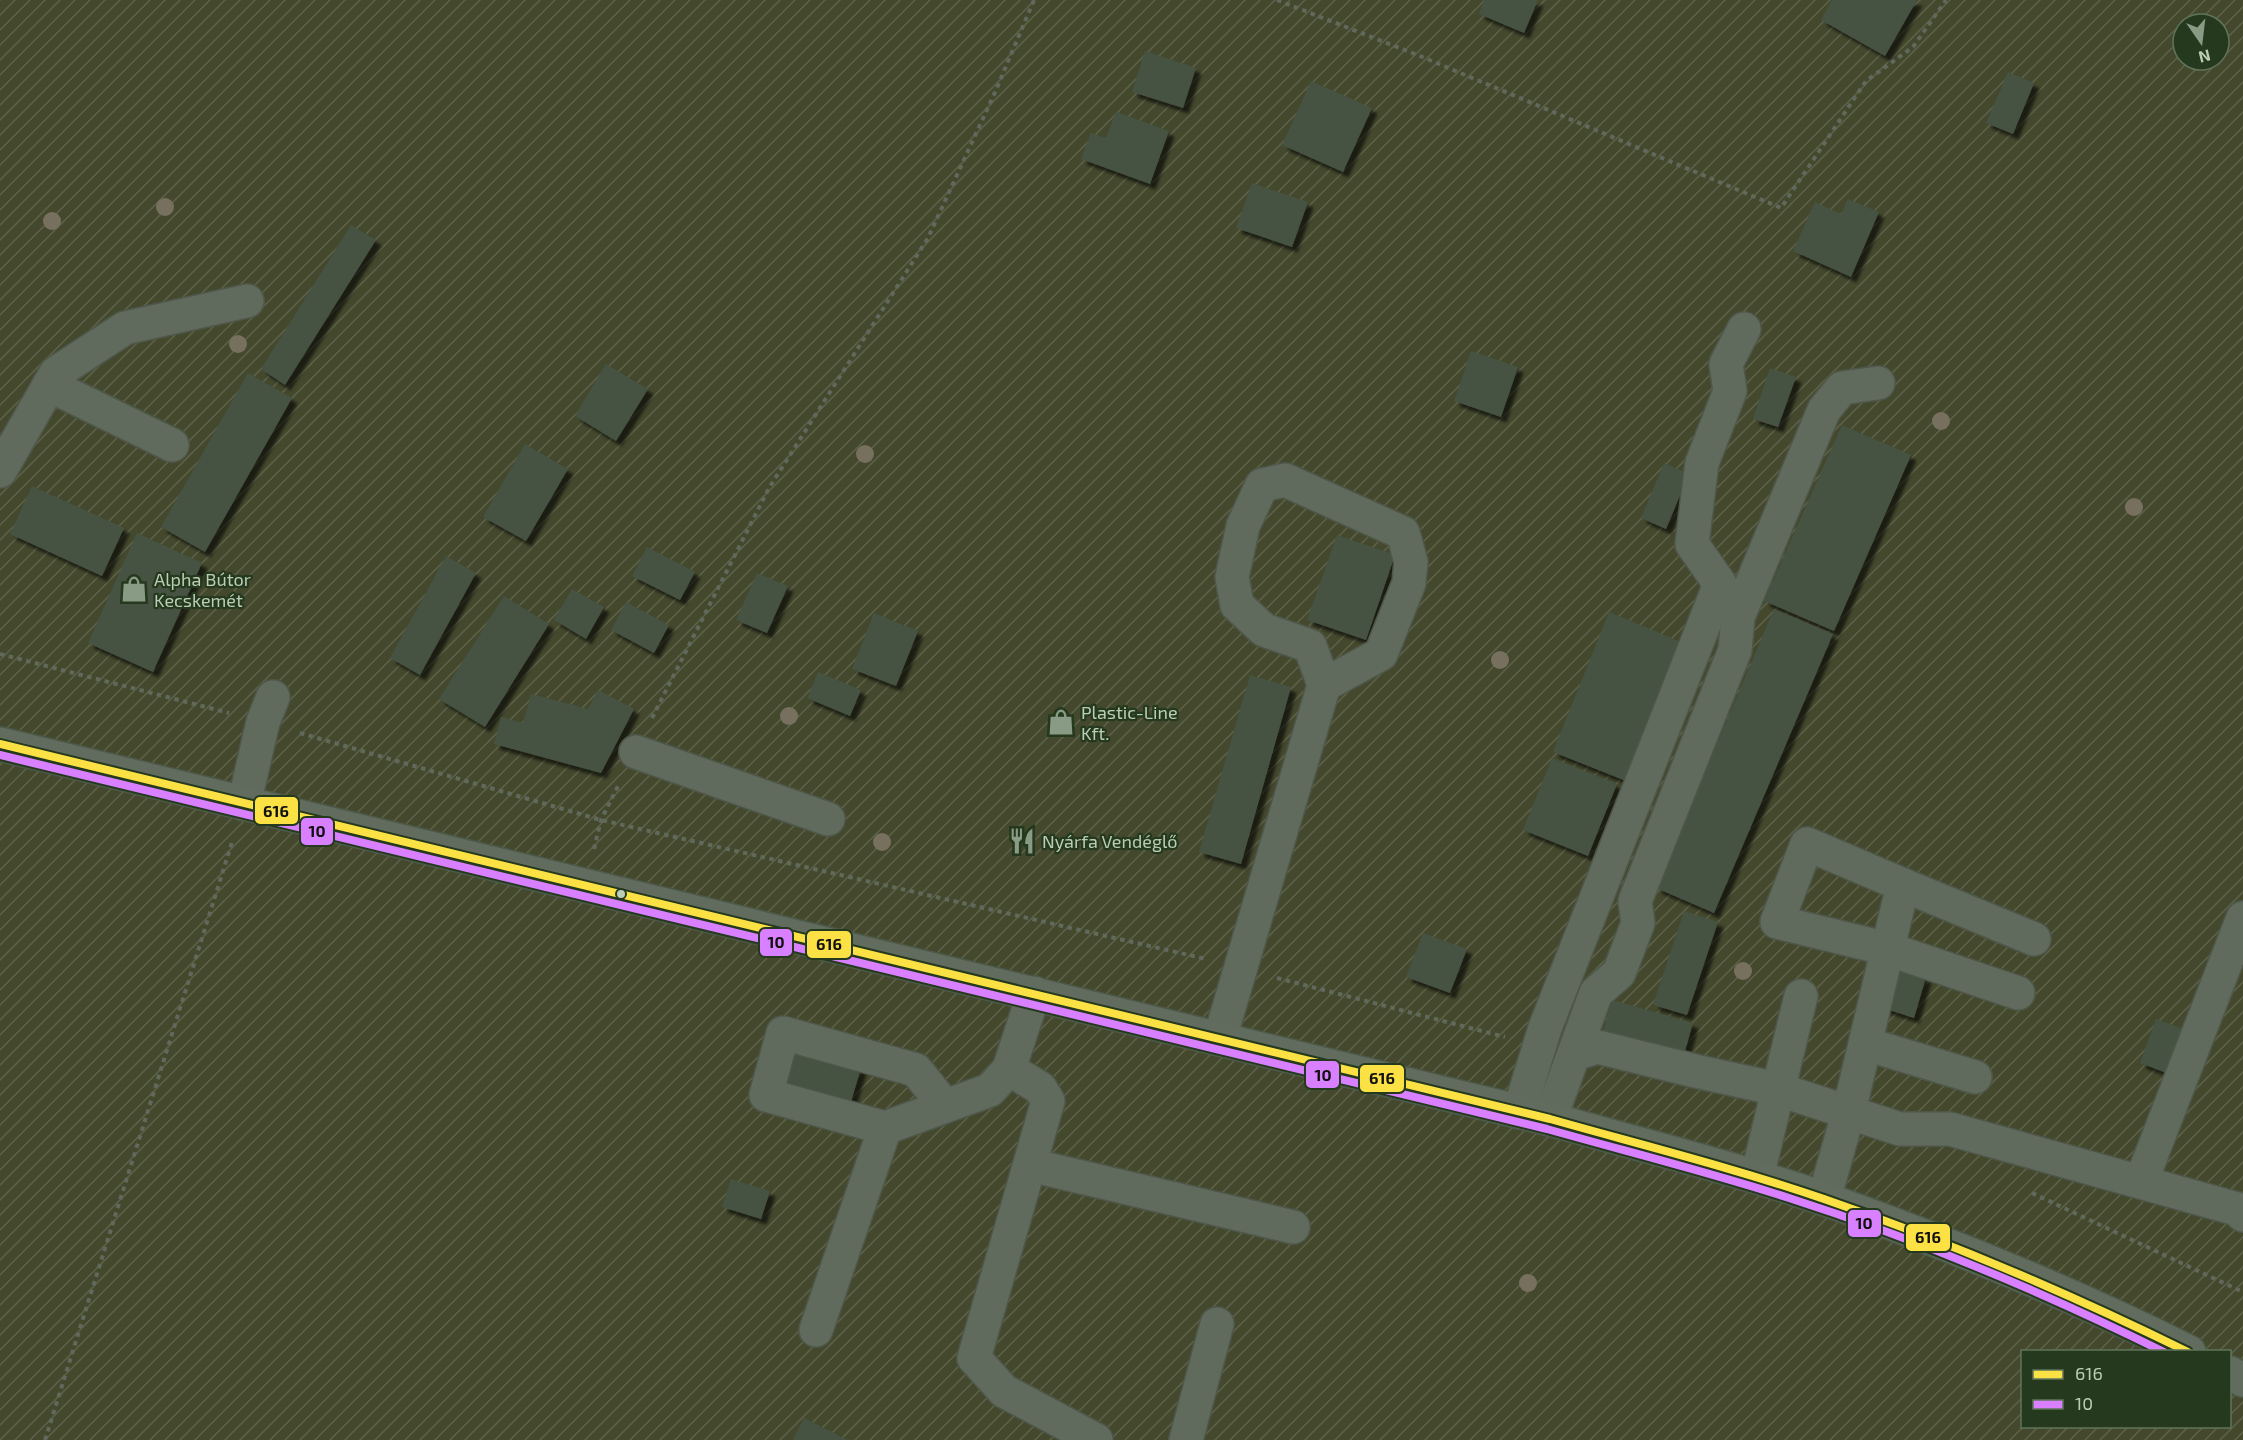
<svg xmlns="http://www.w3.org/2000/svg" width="2243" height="1440" font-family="'Exo 2',sans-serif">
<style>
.garden{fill:url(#garden-furrows);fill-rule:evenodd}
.building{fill:#465242;filter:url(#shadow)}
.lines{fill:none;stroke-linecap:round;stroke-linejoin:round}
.minor-casing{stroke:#4e574a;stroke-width:36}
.major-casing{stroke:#4d5949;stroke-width:36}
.path{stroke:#60695b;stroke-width:4;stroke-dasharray:4.5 4.5;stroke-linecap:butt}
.minor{stroke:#606a5d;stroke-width:33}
.major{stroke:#616c5f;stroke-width:33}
.bus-1-casing{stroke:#24391d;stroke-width:12}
.bus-2-casing{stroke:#24391d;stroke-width:12}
.bus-1{stroke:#fbe143;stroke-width:8}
.bus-2{stroke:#d880ff;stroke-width:8}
.tree{fill:#78705f}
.bus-dot{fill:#bbcdb6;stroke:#24391d;stroke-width:2}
.labels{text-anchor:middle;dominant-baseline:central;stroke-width:4.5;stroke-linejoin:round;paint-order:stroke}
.poi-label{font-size:18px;fill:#bbcdb6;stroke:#24391d;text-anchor:start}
.line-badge{stroke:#24391d;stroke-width:2}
.pale-badge-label{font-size:16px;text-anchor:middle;font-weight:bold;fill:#111}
</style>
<defs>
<pattern id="garden-furrows" width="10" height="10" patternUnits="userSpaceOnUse" patternTransform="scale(1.5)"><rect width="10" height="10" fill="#44492d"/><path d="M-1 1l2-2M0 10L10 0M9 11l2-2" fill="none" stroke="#5d6249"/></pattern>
<filter id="shadow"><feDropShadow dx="5.5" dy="5.5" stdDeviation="1.5" flood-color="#0009"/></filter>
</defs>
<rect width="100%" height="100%" fill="#303d2b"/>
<path class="garden" d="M 0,0 L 2243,0 L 2243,1440 L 0,1440 ZM 2183,24 L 2219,24 L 2219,60 L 2183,60 ZM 2022,1352 L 2230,1352 L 2230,1426 L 2022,1426 Z"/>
<g class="building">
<path d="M 1484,0 L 1538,0 L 1524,33 L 1479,14 Z"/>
<path d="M 1832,0 L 1917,0 L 1885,56 L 1821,20 Z"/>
<path d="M 1145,51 L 1196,68 L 1183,108 L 1132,92 Z"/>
<path d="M 2008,72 L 2034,83 L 2013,134 L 1986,123 Z"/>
<path d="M 1311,81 L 1372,108 L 1343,172 L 1282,145 Z"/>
<path d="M 1116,112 L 1169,131 L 1150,184 L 1081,159 L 1091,133 L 1106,138 Z"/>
<path d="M 1252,183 L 1308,202 L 1292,247 L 1236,228 Z"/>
<path d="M 1848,199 L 1879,212 L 1851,277 L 1793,251 L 1815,202 L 1841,214 Z"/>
<path d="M 351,225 L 376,240 L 285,385 L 261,369 Z"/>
<path d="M 1471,351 L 1518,367 L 1501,417 L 1454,401 Z"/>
<path d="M 606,364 L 648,389 L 616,441 L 575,416 Z"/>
<path d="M 1770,368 L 1796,377 L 1778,427 L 1753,419 Z"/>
<path d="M 248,373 L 292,398 L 205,552 L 161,527 Z"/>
<path d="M 1842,425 L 1911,455 L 1834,631 L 1764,601 Z"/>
<path d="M 525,444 L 568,469 L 526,541 L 483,517 Z"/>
<path d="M 1664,463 L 1689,474 L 1666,529 L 1641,518 Z"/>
<path d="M 32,486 L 124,528 L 102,576 L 10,534 Z"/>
<path d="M 137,533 L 202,563 L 153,672 L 88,643 Z"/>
<path d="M 1337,535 L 1395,555 L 1366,640 L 1307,620 Z"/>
<path d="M 647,547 L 695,572 L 680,600 L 632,576 Z"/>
<path d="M 446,556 L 476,573 L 420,675 L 390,658 Z"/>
<path d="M 757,573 L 788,586 L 767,633 L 736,620 Z"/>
<path d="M 572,589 L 604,607 L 586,639 L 554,620 Z"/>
<path d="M 504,596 L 549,624 L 485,727 L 439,699 Z"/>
<path d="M 626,602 L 669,625 L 654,653 L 611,630 Z"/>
<path d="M 1774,609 L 1833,634 L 1714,913 L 1656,888 Z"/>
<path d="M 1609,612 L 1681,642 L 1626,781 L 1553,752 Z"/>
<path d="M 874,613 L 918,631 L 896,686 L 852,669 Z"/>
<path d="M 818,672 L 861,690 L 850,716 L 807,698 Z"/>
<path d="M 1250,675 L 1291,687 L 1241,864 L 1199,852 Z"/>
<path d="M 598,690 L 634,709 L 601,773 L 494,744 L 501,717 L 523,723 L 531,694 L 588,709 Z"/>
<path d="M 1552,758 L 1617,784 L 1588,856 L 1523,830 Z"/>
<path d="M 1684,911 L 1718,922 L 1687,1015 L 1653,1005 Z"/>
<path d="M 1423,933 L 1467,949 L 1450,993 L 1406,977 Z"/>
<path d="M 1896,967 L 1926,977 L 1914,1018 L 1883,1008 Z"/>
<path d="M 1612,1000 L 1693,1023 L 1683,1058 L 1602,1035 Z"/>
<path d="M 2156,1019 L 2186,1030 L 2169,1074 L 2140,1063 Z"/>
<path d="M 790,1045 L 862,1065 L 850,1105 L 778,1085 Z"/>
<path d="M 731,1179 L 770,1191 L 761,1219 L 722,1207 Z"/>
<path d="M 804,1418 L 848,1440 L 793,1440 Z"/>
</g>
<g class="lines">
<g class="minor-casing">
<g id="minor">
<path d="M 49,385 L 172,445"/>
<path d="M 0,471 L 56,373 L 125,328 L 247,301"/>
<path d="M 636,752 L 828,819"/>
<path d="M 244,804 L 263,722 L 273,697"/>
<path d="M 1903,885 L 1807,844 L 1777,922 L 1888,949 L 2018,993"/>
<path d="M 1220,1038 L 1324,685 L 1310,646 L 1264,630 L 1237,605 L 1232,577 L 1243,526 L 1262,485 L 1285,480 L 1403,533 L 1411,562 L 1409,583 L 1381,654 L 1324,685"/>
<path d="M 1866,1044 L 1975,1077"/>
<path d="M 1574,1054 L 1598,1047 L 1695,1071 L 1777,1089 L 1900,1129 L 1950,1129 L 2237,1209 L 2243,1215"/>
<path d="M 1009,1069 L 1040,1088 L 1048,1101 L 974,1358 L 1004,1391 L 1096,1440"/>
<path d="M 1519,1112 L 1545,1028 L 1720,584 L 1692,544 L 1702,463 L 1730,391 L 1726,364 L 1744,329"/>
<path d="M 1550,1119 L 1596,993 L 1619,973 L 1638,923 L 1635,901 L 1735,650 L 1738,617 L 1824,410 L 1842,388 L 1878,383"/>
<path d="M 885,1128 L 766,1095 L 783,1033 L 916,1070 L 945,1106"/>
<path d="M 1030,1165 L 1293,1227"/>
<path d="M 1757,1177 L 1801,996"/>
<path d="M 2141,1182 L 2243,918"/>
<path d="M 1824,1199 L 1849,1111 L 1903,885 L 2034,939"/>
<path d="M 816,1330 L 885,1128 L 990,1090 L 1009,1069 L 1034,993"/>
<path d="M 1186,1440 L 1217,1324"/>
</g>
</g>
<g class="major-casing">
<g id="major">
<path d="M 0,744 L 1550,1119 C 1641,1145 1735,1168 1825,1199 C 1948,1243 2071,1293 2189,1352"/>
<path d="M 2230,1373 L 2243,1380"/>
</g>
</g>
<g class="path">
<path d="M 1277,0 L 1420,56 L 1781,208 L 1866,81 L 1913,47 L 1946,0"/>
<path d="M 0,654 L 229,713"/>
<path d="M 652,718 L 769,488 L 928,238 L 996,90 L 1034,0"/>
<path d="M 300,733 L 601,820 L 1206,959"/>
<path d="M 594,849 L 601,820 L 619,784"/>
<path d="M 1277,978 L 1505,1037"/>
<path d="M 2032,1193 L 2243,1292"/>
<path d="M 45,1440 L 233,839"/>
</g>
<use href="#minor" class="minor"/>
<use href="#major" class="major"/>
<g class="bus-1-casing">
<path id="bus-1" d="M 0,744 L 1550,1119 C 1642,1145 1734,1168 1824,1199 C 1949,1242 2070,1294 2188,1352"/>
</g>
<g class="bus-2-casing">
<path id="bus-2" d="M 0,755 L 1547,1129 C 1628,1152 1709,1172 1789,1198 C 1917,1239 2043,1292 2164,1352"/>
</g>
<use href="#bus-1" class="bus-1"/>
<use href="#bus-2" class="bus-2"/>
</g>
<g class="tree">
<circle cx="165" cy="207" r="9"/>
<circle cx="52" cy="221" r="9"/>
<circle cx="238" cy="344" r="9"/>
<circle cx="1941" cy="421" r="9"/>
<circle cx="865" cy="454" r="9"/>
<circle cx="2134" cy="507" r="9"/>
<circle cx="1500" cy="660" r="9"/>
<circle cx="789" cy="716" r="9"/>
<circle cx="882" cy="842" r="9"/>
<circle cx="1743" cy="971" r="9"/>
<circle cx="1528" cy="1283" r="9"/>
</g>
<defs>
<g id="shop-bare" transform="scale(2.07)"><path d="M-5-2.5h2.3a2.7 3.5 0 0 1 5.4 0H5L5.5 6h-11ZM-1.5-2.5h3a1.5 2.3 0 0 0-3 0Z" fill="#8a9b85" stroke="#24391d" stroke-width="2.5" paint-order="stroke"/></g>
<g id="restaurant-bare" transform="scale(2.07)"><path d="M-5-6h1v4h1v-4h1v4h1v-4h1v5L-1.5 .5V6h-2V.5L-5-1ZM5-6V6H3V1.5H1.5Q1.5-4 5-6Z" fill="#8a9b85" stroke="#24391d" stroke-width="2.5" paint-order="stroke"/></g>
</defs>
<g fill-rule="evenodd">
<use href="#shop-bare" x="134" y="589"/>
<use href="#shop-bare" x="1061" y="722"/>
<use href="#restaurant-bare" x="1022" y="841"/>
</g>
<circle class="bus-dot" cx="621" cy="894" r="5"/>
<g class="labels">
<g class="poi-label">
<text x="154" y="579">Alpha Bútor<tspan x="154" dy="21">Kecskemét</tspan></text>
<text x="1081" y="712">Plastic-Line<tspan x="1081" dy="21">Kft.</tspan></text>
<text x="1042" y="841">Nyárfa Vendéglő</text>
</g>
</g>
<g class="line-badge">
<rect x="254" y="796" width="45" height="29" rx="6" fill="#fbe143"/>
<rect x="300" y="817" width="34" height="29" rx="6" fill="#d880ff"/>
<rect x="759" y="928" width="34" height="29" rx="6" fill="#d880ff"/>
<rect x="806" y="930" width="46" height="29" rx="6" fill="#fbe143"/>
<rect x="1305" y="1060" width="35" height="29" rx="6" fill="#d880ff"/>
<rect x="1359" y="1064" width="46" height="29" rx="6" fill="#fbe143"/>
<rect x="1847" y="1209" width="35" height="29" rx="6" fill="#d880ff"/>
<rect x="1905" y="1223" width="46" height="29" rx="6" fill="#fbe143"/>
</g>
<g class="pale-badge-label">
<text x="276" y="817">616</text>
<text x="317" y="837">10</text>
<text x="776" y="948">10</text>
<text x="829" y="950">616</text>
<text x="1323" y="1081">10</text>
<text x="1382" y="1084">616</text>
<text x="1864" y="1229">10</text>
<text x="1928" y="1243">616</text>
</g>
<rect x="2021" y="1350" width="210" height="78" fill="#24391d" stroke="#60745a" stroke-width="1.5"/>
<rect x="2033" y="1370" width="30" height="9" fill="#fbe143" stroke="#60745a" stroke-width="1.5"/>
<text x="2075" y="1380" font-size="18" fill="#bbcdb6">616</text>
<rect x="2033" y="1400" width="30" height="9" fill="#d880ff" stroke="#60745a" stroke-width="1.5"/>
<text x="2075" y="1410" font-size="18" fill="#bbcdb6">10</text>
<g transform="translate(2201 42) rotate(166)"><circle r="28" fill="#24391d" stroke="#60745a" stroke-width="1.5"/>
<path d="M0-4.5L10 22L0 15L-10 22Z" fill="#8a9b85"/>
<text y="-9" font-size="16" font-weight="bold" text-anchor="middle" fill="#bbcdb6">N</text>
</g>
</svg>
